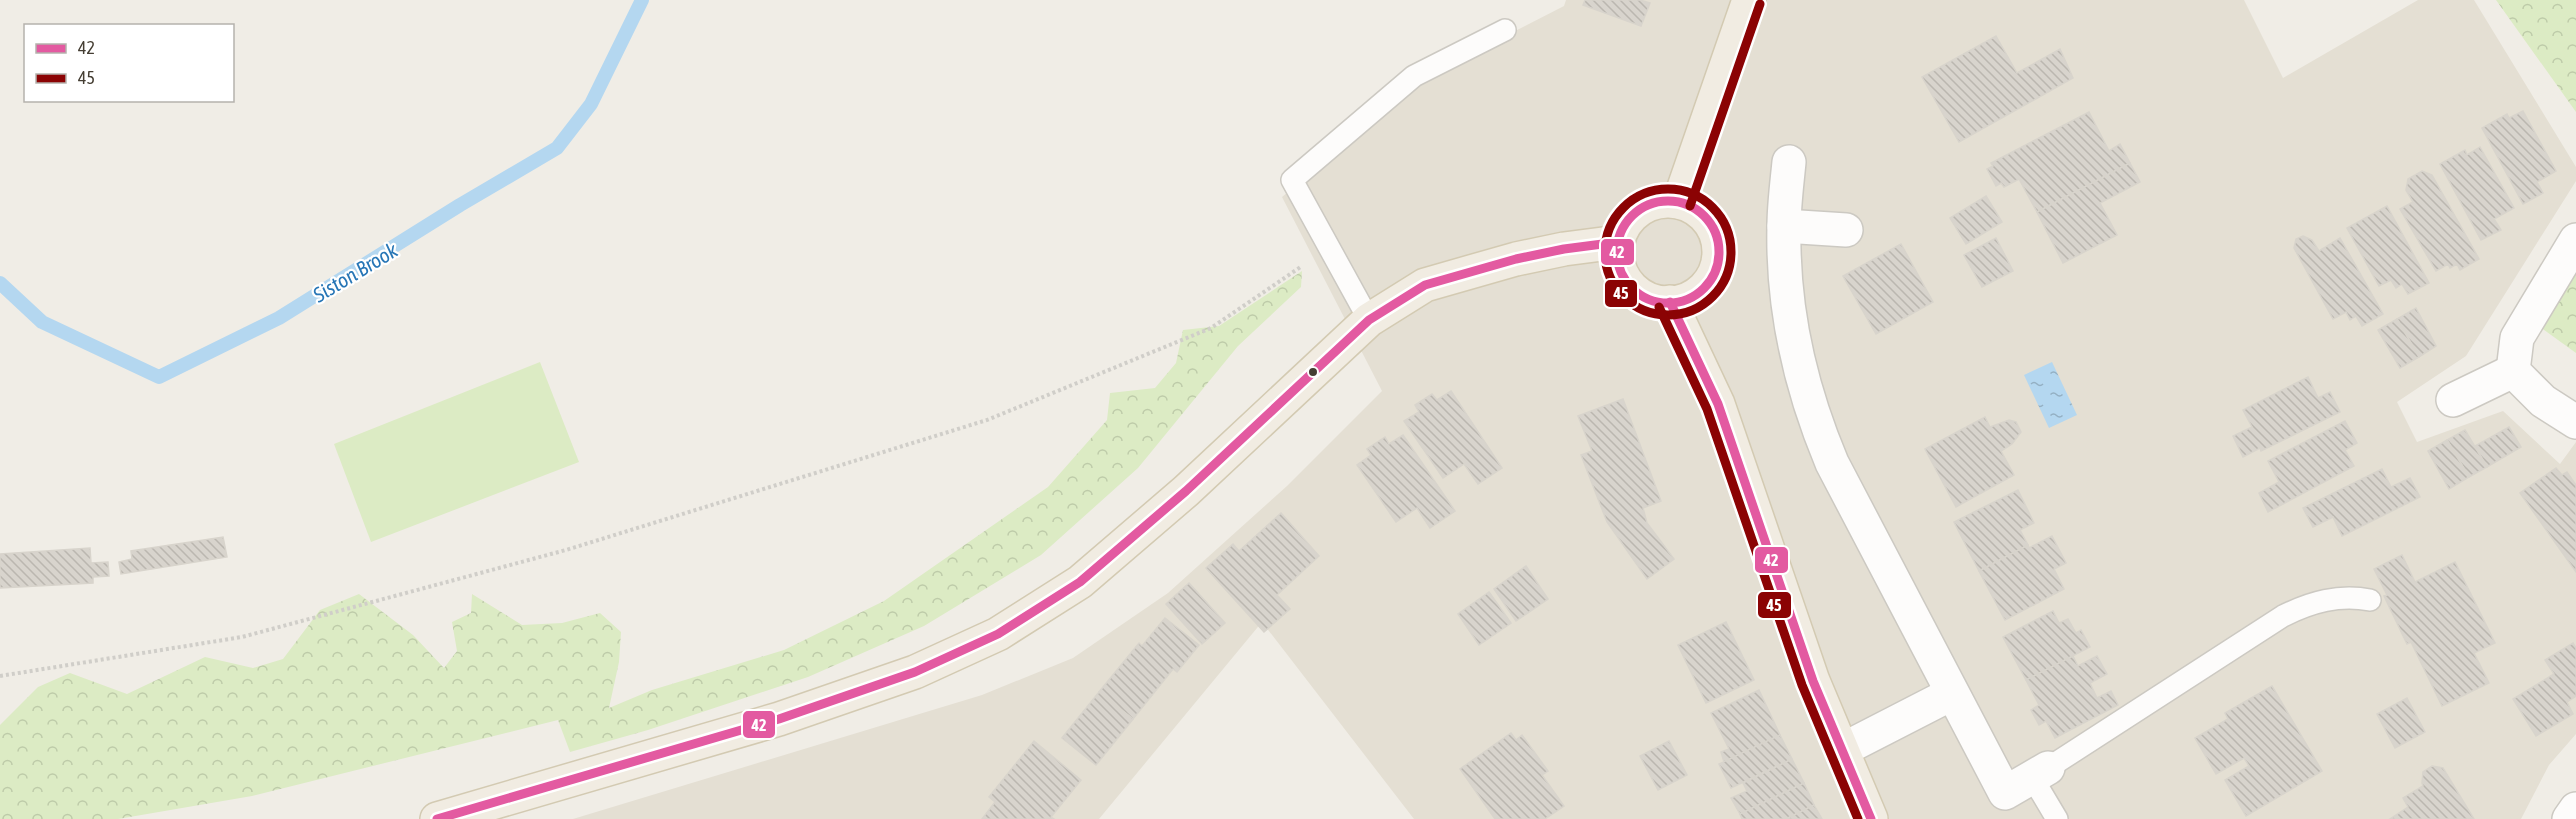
<svg xmlns="http://www.w3.org/2000/svg" width="2576" height="819" font-family="'Asap Condensed',sans-serif">
<style>
.residential{fill:#e4dfd3}
.forest{fill:url(#forest-crowns)}
.pitch{fill:#dcebc4}
.water{fill:url(#water-ripples)}
.lines{fill:none;stroke-linecap:round;stroke-linejoin:round}
.stream{stroke:#b4d7f0;stroke-width:14}
.building{fill:url(#building-back-hatch);stroke:#d8d4cc;stroke-width:1.5}
.lane-casing{stroke:#ccc9c2;stroke-width:24}
.street-casing{stroke:#ccc9c2;stroke-width:36}
.primary-casing{stroke:#d3cab2;stroke-width:36}
.path{stroke:#d0cec9;stroke-width:4;stroke-dasharray:3 3;stroke-linecap:butt}
.lane{stroke:#fdfcfb;stroke-width:21}
.street{stroke:#fdfcfb;stroke-width:33}
.primary{stroke:#f1ece2;stroke-width:33}
.bus-1-casing{stroke:#fff;stroke-width:14}
.bus-2-casing{stroke:#fff;stroke-width:14}
.bus-1{stroke:#e35aa1;stroke-width:9}
.bus-2{stroke:#8b0304;stroke-width:9}
.bus-dot{fill:#453e33;stroke:#fff;stroke-width:2}
.labels{text-anchor:middle;dominant-baseline:central;stroke-width:4.5;stroke-linejoin:round;paint-order:stroke}
.water-label{font-size:21px;font-style:italic;fill:#2776b6;stroke:#fff}
.line-badge{stroke:#fff;stroke-width:2}
.badge-label{font-size:16px;text-anchor:middle;font-weight:bold;fill:#fff}
</style>
<defs>
<pattern id="forest-crowns" width="20" height="18" patternUnits="userSpaceOnUse" patternTransform="scale(1.5)"><rect width="20" height="18" fill="#dcebc4"/><path d="M2 6a3 3 0 1 1 6 0M12 15a3 3 0 1 1 6 0" fill="none" stroke="#becba9"/></pattern>
<pattern id="water-ripples" width="26" height="14" patternUnits="userSpaceOnUse" patternTransform="scale(1.5)"><rect width="26" height="14" fill="#b4d7f0"/><path d="M2 4q2-2 4 0t4 0M15 11q2-2 4 0t4 0" fill="none" stroke="#94b0c3"/></pattern>
<pattern id="building-back-hatch" width="6" height="6" patternUnits="userSpaceOnUse" patternTransform="scale(1.5)"><rect width="6" height="6" fill="#d8d4cd"/><path d="M-1 5l2 2M0 0l6 6M5-1l2 2" fill="none" stroke="#bbb7b0"/></pattern>
</defs>
<rect width="100%" height="100%" fill="#f0ede6"/>
<path class="residential" d="M 1566,0 L 2244,0 L 2283,78 L 2418,0 L 2474,0 L 2576,167 L 2576,181 L 2466,356 L 2397,402 L 2417,442 L 2503,411 L 2560,464 L 2576,442 L 2576,734 L 2549,765 L 2521,819 L 1414,819 L 1262,622 L 1099,819 L 573,819 L 982,695 L 1073,658 L 1168,593 L 1287,486 L 1382,391 L 1282,197 L 1421,79 L 1564,6 Z"/>
<g class="forest">
<path d="M 2496,0 L 2576,0 L 2576,112 Z"/>
<path d="M 2576,262 L 2576,353 L 2540,327 Z"/>
<path d="M 1302,271 L 1301,287 L 1238,346 L 1138,468 L 1041,555 L 924,626 L 808,677 L 648,730 L 570,752 L 558,720 L 252,796 L 118,819 L 0,819 L 0,725 L 38,687 L 70,673 L 127,694 L 205,657 L 253,668 L 283,659 L 320,610 L 359,594 L 413,635 L 444,668 L 457,651 L 452,622 L 471,613 L 472,594 L 522,625 L 562,623 L 600,613 L 621,632 L 619,662 L 609,708 L 652,690 L 784,650 L 884,601 L 1048,487 L 1107,420 L 1110,393 L 1155,388 L 1176,363 L 1183,330 L 1219,326 Z"/>
</g>
<path class="pitch" d="M 540,362 L 579,462 L 371,542 L 334,444 Z"/>
<path class="water" d="M 2052,362 L 2077,415 L 2049,428 L 2024,375 Z"/>
<g class="lines">
<path class="stream" d="M 0,283 L 42,322 L 159,377 L 279,318 L 460,205 L 557,148 L 591,104 L 642,0"/>
</g>
<g class="building">
<path d="M 1585,0 L 1640,0 L 1650,3 L 1641,26 L 1583,5 Z"/>
<path d="M 1996,36 L 2017,73 L 2060,49 L 2073,78 L 1959,142 L 1922,77 Z"/>
<path d="M 2523,111 L 2556,171 L 2537,182 L 2543,193 L 2523,204 L 2482,128 L 2507,114 L 2509,118 Z"/>
<path d="M 2089,112 L 2109,151 L 2120,144 L 2130,163 L 2037,212 L 2019,179 L 2004,187 L 2001,183 L 1996,186 L 1987,169 L 1993,166 L 1991,163 Z"/>
<path d="M 2480,147 L 2514,208 L 2494,219 L 2501,230 L 2481,240 L 2440,164 L 2465,150 L 2467,155 Z"/>
<path d="M 2130,163 L 2140,182 L 2100,203 L 2117,235 L 2063,263 L 2037,212 Z"/>
<path d="M 2422,171 L 2432,175 L 2479,259 L 2460,270 L 2457,264 L 2450,268 L 2448,264 L 2436,271 L 2400,209 L 2413,202 L 2406,190 L 2408,179 Z"/>
<path d="M 1986,196 L 2002,222 L 1966,244 L 1950,218 Z"/>
<path d="M 2387,206 L 2429,283 L 2408,294 L 2402,284 L 2396,288 L 2391,280 L 2379,286 L 2347,228 Z"/>
<path d="M 2303,236 L 2312,240 L 2319,251 L 2340,238 L 2383,314 L 2362,326 L 2356,316 L 2350,320 L 2346,312 L 2333,319 L 2294,248 L 2296,239 Z"/>
<path d="M 1996,238 L 2013,271 L 1982,287 L 1964,255 Z"/>
<path d="M 1901,244 L 1933,302 L 1876,334 L 1843,276 Z"/>
<path d="M 2416,308 L 2436,346 L 2419,357 L 2397,319 Z"/>
<path d="M 2397,319 L 2419,357 L 2400,368 L 2378,330 Z"/>
<path d="M 2308,377 L 2318,398 L 2330,392 L 2340,412 L 2261,451 L 2260,448 L 2243,457 L 2233,436 L 2252,427 L 2243,410 Z"/>
<path d="M 1451,391 L 1502,468 L 1478,484 L 1464,464 L 1443,478 L 1404,421 L 1419,412 L 1415,405 L 1432,394 L 1437,400 Z"/>
<path d="M 1623,399 L 1661,501 L 1643,508 L 1647,523 L 1674,559 L 1647,579 L 1607,522 L 1581,455 L 1592,451 L 1578,416 Z"/>
<path d="M 1985,417 L 1990,427 L 2009,420 L 2016,422 L 2021,432 L 2012,444 L 2001,451 L 2014,475 L 1956,507 L 1925,449 Z"/>
<path d="M 2345,421 L 2357,443 L 2345,450 L 2354,466 L 2268,512 L 2259,493 L 2279,482 L 2268,461 Z"/>
<path d="M 2509,427 L 2521,447 L 2487,467 L 2475,446 Z"/>
<path d="M 2465,430 L 2487,467 L 2469,477 L 2447,440 Z"/>
<path d="M 1403,435 L 1455,511 L 1430,528 L 1417,508 L 1396,522 L 1357,465 L 1371,455 L 1367,449 L 1385,437 L 1389,444 Z"/>
<path d="M 2447,440 L 2469,477 L 2449,489 L 2428,451 Z"/>
<path d="M 2556,468 L 2562,475 L 2567,472 L 2576,485 L 2576,572 L 2520,493 Z"/>
<path d="M 2382,469 L 2391,487 L 2410,478 L 2420,497 L 2342,536 L 2333,517 L 2313,527 L 2303,508 Z"/>
<path d="M 2018,490 L 2034,523 L 2020,530 L 2028,545 L 1979,571 L 1954,522 Z"/>
<path d="M 1281,513 L 1319,556 L 1277,595 L 1290,609 L 1264,632 L 1206,568 L 1233,544 L 1239,551 Z"/>
<path d="M 2052,536 L 2066,563 L 2054,569 L 2064,589 L 2005,620 L 1979,571 L 2028,545 L 2029,548 Z"/>
<path d="M 223,537 L 227,557 L 121,574 L 119,562 L 132,559 L 131,551 Z"/>
<path d="M 90,548 L 91,563 L 108,562 L 109,576 L 93,577 L 93,583 L 0,588 L 0,554 Z"/>
<path d="M 2402,555 L 2415,582 L 2455,562 L 2495,643 L 2474,653 L 2489,683 L 2442,706 L 2411,642 L 2407,644 L 2384,596 L 2387,595 L 2374,569 Z"/>
<path d="M 1526,566 L 1548,599 L 1516,621 L 1494,589 Z"/>
<path d="M 1189,583 L 1225,623 L 1202,644 L 1166,604 Z"/>
<path d="M 1489,592 L 1511,623 L 1479,645 L 1458,614 Z"/>
<path d="M 2053,611 L 2059,623 L 2068,619 L 2076,633 L 2081,630 L 2090,647 L 2026,680 L 2003,637 Z"/>
<path d="M 1165,618 L 1199,645 L 1177,672 L 1173,669 L 1133,719 L 1099,692 L 1139,643 L 1142,646 Z"/>
<path d="M 1726,622 L 1754,680 L 1706,703 L 1678,645 Z"/>
<path d="M 2573,643 L 2576,648 L 2576,696 L 2567,702 L 2573,714 L 2536,736 L 2513,699 L 2554,674 L 2545,660 Z"/>
<path d="M 2073,656 L 2078,666 L 2097,656 L 2107,674 L 2090,683 L 2097,698 L 2111,691 L 2118,705 L 2055,738 L 2046,721 L 2039,725 L 2031,710 L 2039,705 L 2026,680 Z"/>
<path d="M 2272,686 L 2322,771 L 2246,816 L 2225,780 L 2249,766 L 2244,758 L 2216,774 L 2195,738 L 2228,719 L 2225,713 Z"/>
<path d="M 1759,690 L 1780,735 L 1724,762 L 1721,752 L 1729,749 L 1711,713 Z"/>
<path d="M 1099,692 L 1133,719 L 1096,765 L 1062,738 Z"/>
<path d="M 2407,698 L 2425,732 L 2395,748 L 2377,714 Z"/>
<path d="M 1511,733 L 1516,740 L 1522,735 L 1548,771 L 1542,775 L 1564,806 L 1545,819 L 1495,819 L 1460,769 Z"/>
<path d="M 1780,735 L 1792,759 L 1731,788 L 1719,764 Z"/>
<path d="M 1034,741 L 1081,780 L 1051,817 L 1054,819 L 982,819 L 995,802 L 989,797 Z"/>
<path d="M 1669,741 L 1687,775 L 1658,790 L 1640,756 Z"/>
<path d="M 1792,759 L 1804,783 L 1740,814 L 1731,798 L 1747,791 L 1743,783 Z"/>
<path d="M 2432,766 L 2443,768 L 2474,819 L 2390,819 L 2408,807 L 2403,798 L 2423,786 L 2422,783 L 2423,772 Z"/>
<path d="M 1804,783 L 1814,805 L 1786,819 L 1742,819 L 1740,814 Z"/>
<path d="M 1814,805 L 1822,819 L 1786,819 Z"/>
</g>
<g class="lines">
<g class="lane-casing">
<g id="lane">
<path d="M 1369,320 L 1292,180 L 1414,76 L 1505,30"/>
<path d="M 2048,768 L 2283,616 C 2311,602 2339,594 2370,600"/>
<path d="M 2032,777 L 2057,819"/>
</g>
</g>
<g class="street-casing">
<g id="street">
<path d="M 1789,162 C 1787,183 1784,205 1784,226 C 1782,309 1800,387 1832,463 L 2005,793 L 2048,768"/>
<path d="M 1784,226 L 1846,230"/>
<path d="M 2576,240 L 2517,338 L 2513,371 L 2543,401 L 2576,422"/>
<path d="M 2453,400 L 2513,371"/>
<path d="M 1842,750 L 1951,694"/>
<path d="M 2569,819 L 2576,809"/>
</g>
</g>
<g class="primary-casing">
<g id="primary">
<circle cx="1668" cy="252" r="51"/>
<path d="M 1679,202 L 1749,0"/>
<path d="M 1670,302 L 1718,404 L 1813,681 L 1871,819"/>
<path d="M 437,819 L 779,719 L 915,672 L 998,634 L 1080,582 L 1186,491 L 1369,320 L 1425,285 L 1516,259 L 1564,249 L 1618,242"/>
</g>
</g>
<path class="path" d="M 0,676 L 242,637 L 566,550 L 987,420 L 1211,328 L 1302,266"/>
<use href="#lane" class="lane"/>
<use href="#street" class="street"/>
<use href="#primary" class="primary"/>
<g class="bus-1-casing">
<g id="bus-1">
<circle cx="1668" cy="252" r="51"/>
<path d="M 1670,302 L 1718,404 L 1813,681 L 1871,819"/>
<path d="M 437,819 L 779,719 L 915,672 L 998,634 L 1080,582 L 1186,491 L 1369,320 L 1425,285 L 1516,259 L 1564,249 L 1618,242"/>
</g>
</g>
<g class="bus-2-casing">
<g id="bus-2">
<circle cx="1668" cy="252" r="63"/>
<path d="M 1690,206 L 1760,4"/>
<path d="M 1659,307 L 1707,409 L 1802,685 L 1858,819"/>
</g>
</g>
<use href="#bus-1" class="bus-1"/>
<use href="#bus-2" class="bus-2"/>
</g>
<circle class="bus-dot" cx="1313" cy="372" r="5"/>
<g class="labels">
<g class="water-label">
<text transform="translate(355 272) rotate(-31)">Siston Brook</text>
</g>
</g>
<g class="line-badge">
<rect x="1600" y="238" width="35" height="28" rx="6" fill="#e35aa1"/>
<rect x="1604" y="279" width="34" height="29" rx="6" fill="#8b0304"/>
<rect x="1754" y="546" width="35" height="28" rx="6" fill="#e35aa1"/>
<rect x="1757" y="591" width="35" height="28" rx="6" fill="#8b0304"/>
<rect x="742" y="710" width="34" height="29" rx="6" fill="#e35aa1"/>
</g>
<g class="badge-label">
<text x="1617" y="258">42</text>
<text x="1621" y="299">45</text>
<text x="1771" y="566">42</text>
<text x="1774" y="611">45</text>
<text x="759" y="731">42</text>
</g>
<rect x="24" y="24" width="210" height="78" fill="#ffffff" stroke="#b5b2ad" stroke-width="1.5"/>
<rect x="36" y="44" width="30" height="9" fill="#e35aa1" stroke="#b5b2ad" stroke-width="1.5"/>
<text x="78" y="54" font-size="18" fill="#453e33">42</text>
<rect x="36" y="74" width="30" height="9" fill="#8b0304" stroke="#b5b2ad" stroke-width="1.5"/>
<text x="78" y="84" font-size="18" fill="#453e33">45</text>
</svg>
